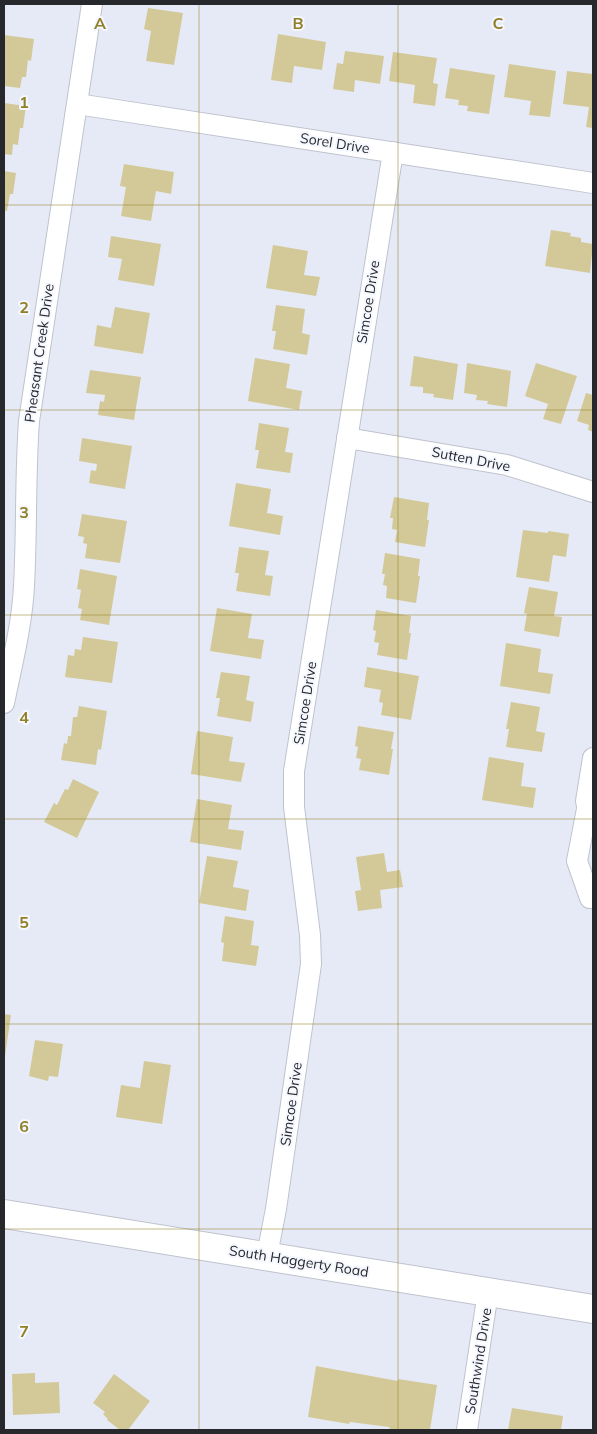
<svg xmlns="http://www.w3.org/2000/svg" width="597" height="1434" font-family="Mulish,sans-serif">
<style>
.building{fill:#d3c998}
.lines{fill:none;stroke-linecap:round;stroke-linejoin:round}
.minor-casing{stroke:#bfc3ce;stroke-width:22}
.secondary-casing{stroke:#bfc3ce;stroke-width:30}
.minor{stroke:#fff;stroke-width:20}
.secondary{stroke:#fff;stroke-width:28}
.grid{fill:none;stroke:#918028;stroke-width:1;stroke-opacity:0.55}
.labels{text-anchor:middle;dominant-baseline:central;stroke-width:4;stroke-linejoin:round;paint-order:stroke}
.street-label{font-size:14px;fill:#27282c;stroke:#f5f7ff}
.grid-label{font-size:16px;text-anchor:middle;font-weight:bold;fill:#918028;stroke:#f5f7ff;stroke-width:4;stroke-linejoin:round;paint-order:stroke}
</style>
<rect width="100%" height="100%" fill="#e6eaf6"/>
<g class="building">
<path d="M 148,8 L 183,13 L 174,65 L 146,61 L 151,31 L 144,29 Z"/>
<path d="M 278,34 L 326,42 L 322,70 L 294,66 L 292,83 L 271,80 Z"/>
<path d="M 4,35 L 34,39 L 31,61 L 28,60 L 26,77 L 22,77 L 20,88 L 4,86 Z"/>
<path d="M 345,51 L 384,56 L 380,84 L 355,80 L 354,92 L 333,89 L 337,63 L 343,64 Z"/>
<path d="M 393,52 L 437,58 L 433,83 L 438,84 L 435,106 L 413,103 L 415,85 L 389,81 Z"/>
<path d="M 509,64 L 556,71 L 550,117 L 529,115 L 531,101 L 504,97 Z"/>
<path d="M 450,68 L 495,75 L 489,114 L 467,111 L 468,106 L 458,105 L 459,100 L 445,98 Z"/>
<path d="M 567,71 L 593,74 L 593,128 L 586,127 L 589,107 L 563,104 Z"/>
<path d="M 4,103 L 26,106 L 23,128 L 20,128 L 18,145 L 13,144 L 12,155 L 4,154 Z"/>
<path d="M 124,164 L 174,172 L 171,194 L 156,191 L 151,221 L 121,216 L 126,187 L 120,186 Z"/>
<path d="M 4,171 L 16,173 L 13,194 L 10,194 L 7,211 L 4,211 Z"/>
<path d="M 551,230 L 571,233 L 570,236 L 581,238 L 581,242 L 593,244 L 590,273 L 545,266 Z"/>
<path d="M 111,236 L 161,244 L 154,286 L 118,280 L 122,259 L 108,257 Z"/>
<path d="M 273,245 L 308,251 L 304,275 L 320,277 L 316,296 L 266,288 Z"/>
<path d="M 276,305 L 305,309 L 302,333 L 310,335 L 307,355 L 273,349 L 276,331 L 272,331 Z"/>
<path d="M 115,307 L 150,313 L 143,354 L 94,346 L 97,325 L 111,328 Z"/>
<path d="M 414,356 L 458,364 L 453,400 L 433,397 L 434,394 L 423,393 L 423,387 L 410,386 Z"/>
<path d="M 255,358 L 290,364 L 286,388 L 302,391 L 299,410 L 248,401 Z"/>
<path d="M 467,363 L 511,371 L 507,407 L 487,404 L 488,401 L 476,400 L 477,395 L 464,393 Z"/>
<path d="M 536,363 L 577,376 L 561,424 L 543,419 L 548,404 L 525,396 Z"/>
<path d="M 90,370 L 141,377 L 134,420 L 98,415 L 100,401 L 104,402 L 105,395 L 86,393 Z"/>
<path d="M 586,393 L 593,395 L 593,432 L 588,430 L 589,425 L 577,421 Z"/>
<path d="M 259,423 L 289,428 L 285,452 L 293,453 L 290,473 L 256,468 L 259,450 L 255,450 Z"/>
<path d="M 82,438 L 132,446 L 125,489 L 89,483 L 91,470 L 96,471 L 97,464 L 79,461 Z"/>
<path d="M 236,483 L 271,489 L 267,513 L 283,516 L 280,535 L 229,526 Z"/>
<path d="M 394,497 L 429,503 L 427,520 L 429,520 L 425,547 L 395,542 L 397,530 L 392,529 L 393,518 L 390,518 Z"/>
<path d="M 82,514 L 127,521 L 120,563 L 85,558 L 87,544 L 83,543 L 84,537 L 78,536 Z"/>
<path d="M 523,530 L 548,533 L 548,531 L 569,534 L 566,557 L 553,555 L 549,582 L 516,577 Z"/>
<path d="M 239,547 L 269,551 L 265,575 L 273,576 L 270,596 L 236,591 L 239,573 L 235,573 Z"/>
<path d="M 385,553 L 420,559 L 418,576 L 420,576 L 416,603 L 386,598 L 387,586 L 383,585 L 385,574 L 382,574 Z"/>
<path d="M 80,569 L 117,576 L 109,625 L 80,620 L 82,609 L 78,608 L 81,590 L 77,589 Z"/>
<path d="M 529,587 L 558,592 L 554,616 L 562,617 L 559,637 L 524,631 L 527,614 L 524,613 Z"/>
<path d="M 217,608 L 252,614 L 248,638 L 264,640 L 261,659 L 210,651 Z"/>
<path d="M 376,610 L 411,616 L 409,633 L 411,633 L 407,660 L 377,655 L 379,643 L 374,642 L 376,631 L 373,630 Z"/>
<path d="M 83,637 L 118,642 L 112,683 L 65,677 L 68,655 L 74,656 L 75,649 L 81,650 Z"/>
<path d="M 506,643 L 541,649 L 538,672 L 553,674 L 550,694 L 500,686 Z"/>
<path d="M 367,667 L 419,676 L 411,720 L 381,715 L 383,703 L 379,702 L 381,690 L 364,687 Z"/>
<path d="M 221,672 L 250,676 L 246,700 L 254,702 L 251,722 L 217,716 L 220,698 L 216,698 Z"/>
<path d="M 511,702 L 540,707 L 536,731 L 545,733 L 542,752 L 506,747 L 509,729 L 506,729 Z"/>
<path d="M 79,706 L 107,711 L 101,750 L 98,749 L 96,765 L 61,760 L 64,743 L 67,744 L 68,736 L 71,736 L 73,717 L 77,717 Z"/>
<path d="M 358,726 L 394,732 L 391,749 L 393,749 L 389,775 L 359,770 L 361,759 L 356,758 L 358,747 L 355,746 Z"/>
<path d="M 197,731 L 233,737 L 229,761 L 245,763 L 241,782 L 191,774 Z"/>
<path d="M 489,757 L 524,763 L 521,786 L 536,788 L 533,808 L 482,800 Z"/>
<path d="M 73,779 L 99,792 L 77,838 L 44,822 L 54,803 L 57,805 L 65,789 L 68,790 Z"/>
<path d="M 197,799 L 232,805 L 228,829 L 244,831 L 241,850 L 190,842 Z"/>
<path d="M 384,853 L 387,872 L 400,870 L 403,887 L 380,890 L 382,908 L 358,911 L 355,891 L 361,890 L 356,857 Z"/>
<path d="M 207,856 L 238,861 L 233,887 L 249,890 L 246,911 L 199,903 Z"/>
<path d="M 225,916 L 254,921 L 251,945 L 259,946 L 256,966 L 222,961 L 224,943 L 221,942 Z"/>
<path d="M 4,1014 L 11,1015 L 5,1056 L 4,1055 Z"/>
<path d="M 35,1040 L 63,1044 L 58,1077 L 49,1076 L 48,1081 L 29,1076 Z"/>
<path d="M 144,1061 L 171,1065 L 162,1124 L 116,1117 L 121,1085 L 140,1088 Z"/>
<path d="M 316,1366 L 398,1381 L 398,1379 L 437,1385 L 430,1430 L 396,1430 L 390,1429 L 389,1427 L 350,1422 L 349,1424 L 308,1417 Z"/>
<path d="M 35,1373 L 35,1383 L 59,1382 L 60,1413 L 13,1415 L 12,1374 Z"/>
<path d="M 114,1374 L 150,1401 L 128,1430 L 120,1430 L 107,1420 L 108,1419 L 103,1414 L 105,1412 L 93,1403 Z"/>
<path d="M 512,1408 L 563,1416 L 561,1430 L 508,1430 Z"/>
</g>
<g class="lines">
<g class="minor-casing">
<g id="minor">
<path d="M 77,104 L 593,183"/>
<path d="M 347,438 L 507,465 L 593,492"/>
<path d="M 4,703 C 12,664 22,625 24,586 C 27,531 25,476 29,421 L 92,4"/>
<path d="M 587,809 L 577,861 L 590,898 L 593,898"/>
<path d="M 590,820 L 586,801 L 593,758"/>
<path d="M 267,1255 L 276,1209 L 311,964 L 310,935 L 294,807 L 294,771 L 393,152"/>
<path d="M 467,1430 L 488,1292"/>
</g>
</g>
<g class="secondary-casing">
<path id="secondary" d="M 4,1214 L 593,1309"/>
</g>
<use href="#minor" class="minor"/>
<use href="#secondary" class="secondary"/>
</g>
<path class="grid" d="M 199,4 L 199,1430M 398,4 L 398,1430M 4,205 L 593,205M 4,410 L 593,410M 4,615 L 593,615M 4,819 L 593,819M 4,1024 L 593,1024M 4,1229 L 593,1229"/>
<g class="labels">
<g class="street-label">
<text transform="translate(335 143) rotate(9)">Sorel Drive</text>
<text transform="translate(368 302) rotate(-81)">Simcoe Drive</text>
<text transform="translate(39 353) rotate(-82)">Pheasant Creek Drive</text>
<text transform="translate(471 459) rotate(11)">Sutten Drive</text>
<text transform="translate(305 703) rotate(-81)">Simcoe Drive</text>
<text transform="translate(291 1104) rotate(-82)">Simcoe Drive</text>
<text transform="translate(299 1261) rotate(9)">South Haggerty Road</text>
<text transform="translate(478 1361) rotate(-81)">Southwind Drive</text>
</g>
</g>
<g class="grid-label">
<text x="100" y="29">A</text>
<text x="298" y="29">B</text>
<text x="498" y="29">C</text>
<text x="24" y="108">1</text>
<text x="24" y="313">2</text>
<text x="24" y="518">3</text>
<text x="24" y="723">4</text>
<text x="24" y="928">5</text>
<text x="24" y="1132">6</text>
<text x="24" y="1337">7</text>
</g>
<rect width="597" height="1434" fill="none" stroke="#27282c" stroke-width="10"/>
</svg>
